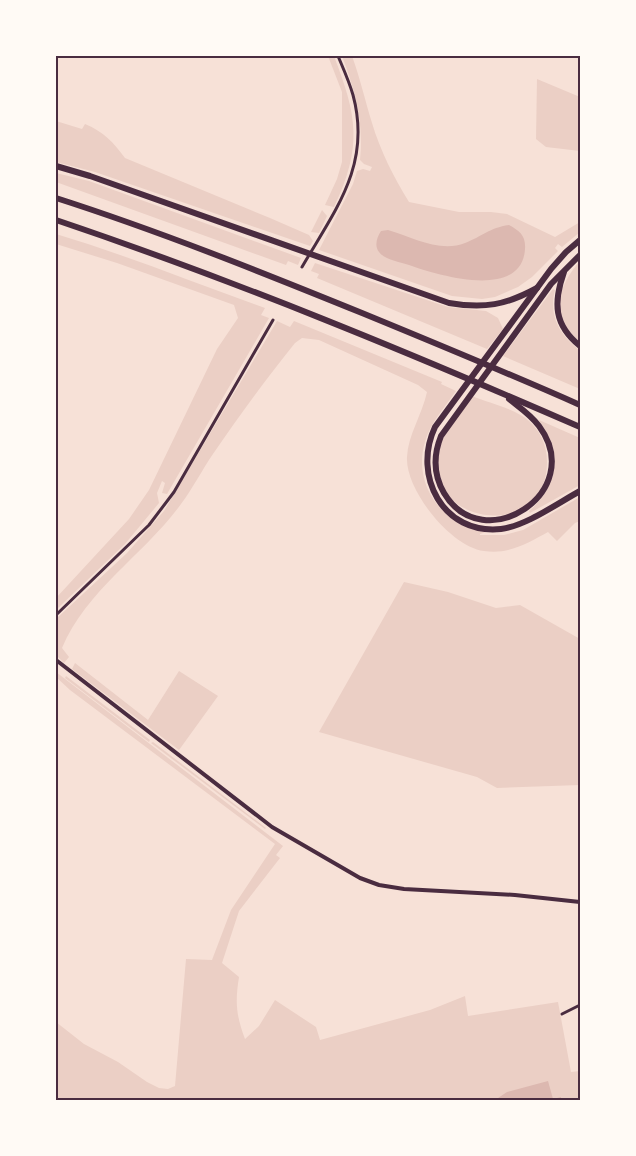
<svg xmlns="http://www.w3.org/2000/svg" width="636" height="1156" font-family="'Libre Baskerville',serif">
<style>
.green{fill:#ebcfc5}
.water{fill:#dcb8b0}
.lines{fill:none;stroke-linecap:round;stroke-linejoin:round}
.minor{stroke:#4a2c40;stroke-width:3}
.tertiary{stroke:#4a2c40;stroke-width:4}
.motorway{stroke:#4a2c40;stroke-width:6}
.neatline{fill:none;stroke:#4a2c40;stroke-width:2}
</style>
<rect width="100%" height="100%" fill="#f7e1d7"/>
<g class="green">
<path d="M 328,56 L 334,56 C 357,116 363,146 334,207 L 325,205 L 337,179 L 342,162 L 342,92 Z"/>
<path d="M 342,56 L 352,56 C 360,78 365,100 372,123 C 380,150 394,178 409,202 L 459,212 L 491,212 L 507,214 L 555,237 L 580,222 L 580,232 L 562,247 L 558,244 L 555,248 L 558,251 L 532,277 L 518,287 L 495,297 L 482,299 L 452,296 L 319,250 L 353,184 L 357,171 L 363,169 L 370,171 L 372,167 L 364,164 L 360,160 C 364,122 355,90 342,56 Z"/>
<path d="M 537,79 L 580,97 L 580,151 L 546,147 L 536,139 Z"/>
<path d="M 56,121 L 82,129 L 85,124 C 104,132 113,142 125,158 L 270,218 L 309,235 L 313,241 L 310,246 L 95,172 L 56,162 Z"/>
<path d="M 56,173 L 89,181 L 301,258 L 298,265 L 288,261 L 286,265 L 56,182 Z"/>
<path d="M 322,210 L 327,216 L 319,233 L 311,232 Z"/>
<path d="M 56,234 C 126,255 195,283 265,308 L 261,315 L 269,318 L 167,494 L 162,493 L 165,483 L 162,481 L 157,493 L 159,503 L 125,544 L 56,610 L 56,598 L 129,519 L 149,490 L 217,349 L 238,318 L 234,305 L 117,263 L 56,244 Z"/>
<path d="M 580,261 L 580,342 C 548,318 557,287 580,261 Z"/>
<path d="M 315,263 L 448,307 L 486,311 L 498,318 L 503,329 L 487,349 L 317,278 L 319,274 L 311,271 Z"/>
<path d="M 553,289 L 555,290 C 548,315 560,336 580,350 L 580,389 L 503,356 Z"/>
<path d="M 277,321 L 290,327 L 294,321 L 442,382 L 441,384 L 456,391 C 445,407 430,423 425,442 C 412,485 443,526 486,532 L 480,534 L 480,535 L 504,535 L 523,530 L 580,497 L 580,521 L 575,523 L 557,541 L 548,532 C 528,543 508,555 484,551 C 451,547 405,490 407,457 C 408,435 422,415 427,392 L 418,385 L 319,340 L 302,338 L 295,343 C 266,379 239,416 213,454 C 202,470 193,488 181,504 C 144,555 87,589 62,648 L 69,657 L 64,663 L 56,655 L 56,619 L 127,553 L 164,511 Z"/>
<path d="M 472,396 C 489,403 516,409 529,421 C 541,432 547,446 547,462 C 547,545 416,525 440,446 C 446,428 462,411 472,396 Z"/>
<path d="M 539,420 L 580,438 L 580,485 L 530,513 L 529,511 C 548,496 560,469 552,445 C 549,436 542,427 539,420 Z"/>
<path d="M 404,582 L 448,592 L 496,608 L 520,605 L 580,639 L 580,785 L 497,788 L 477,777 L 319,732 Z"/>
<path d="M 75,663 L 148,720 L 179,671 L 218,696 L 179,750 L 72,669 Z"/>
<path d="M 56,672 L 283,846 L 276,855 L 280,858 L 239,911 L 222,963 L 239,977 C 235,1002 236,1015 245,1039 L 259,1026 L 275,1000 L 316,1027 L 320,1040 L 430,1010 L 465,996 L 468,1016 L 558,1002 L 571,1072 L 580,1071 L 580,1100 L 56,1100 L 56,1022 L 84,1044 L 118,1062 L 147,1082 L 159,1088 L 168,1089 L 175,1086 L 186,959 L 212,960 L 231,910 L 275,844 L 70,690 L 56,677 Z"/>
<path d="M 66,676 L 150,740 L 149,742 L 65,678 Z"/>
<path d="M 153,742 L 266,828 L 265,829 L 151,743 Z"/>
</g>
<g class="water">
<path d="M 509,225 C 520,231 526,236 525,249 C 522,301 437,275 409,265 C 400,262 385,260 379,252 C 374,246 377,237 381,231 L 388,230 C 412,237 440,253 465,243 C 483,236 489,228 509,225 Z"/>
<path d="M 548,1081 L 553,1099 L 561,1097 L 561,1100 L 495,1100 L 507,1092 Z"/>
</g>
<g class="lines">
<g class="minor">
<path d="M 302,267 C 335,210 372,165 353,95 C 349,81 343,68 338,56"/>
<path d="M 56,615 L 149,525 L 174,492 L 273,320"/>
<path d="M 562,1014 L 580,1005"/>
</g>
<path class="tertiary" d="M 56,660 L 272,827 L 360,878 L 379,885 L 404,889 L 515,895 L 580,902"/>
<g class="motorway">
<path d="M 56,166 L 90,176 L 449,303 C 484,309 506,305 537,288"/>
<path d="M 56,198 C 159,231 261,272 362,313 C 435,343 508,373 580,405"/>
<path d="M 56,220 C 234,280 408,352 580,427"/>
<path d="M 580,240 L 566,252 L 551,269 L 435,427 C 412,476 443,535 501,529 C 526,526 558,503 580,491"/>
<path d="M 564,272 C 553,303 554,325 580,346"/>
<path d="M 509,399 C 519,407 531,415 539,426 C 588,492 483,559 444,493 C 433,474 433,456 441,436 L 551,284 L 580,255"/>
</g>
</g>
<rect width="636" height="1156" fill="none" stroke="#fffaf5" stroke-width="114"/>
<rect x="57" y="57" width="522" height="1042" class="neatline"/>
</svg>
